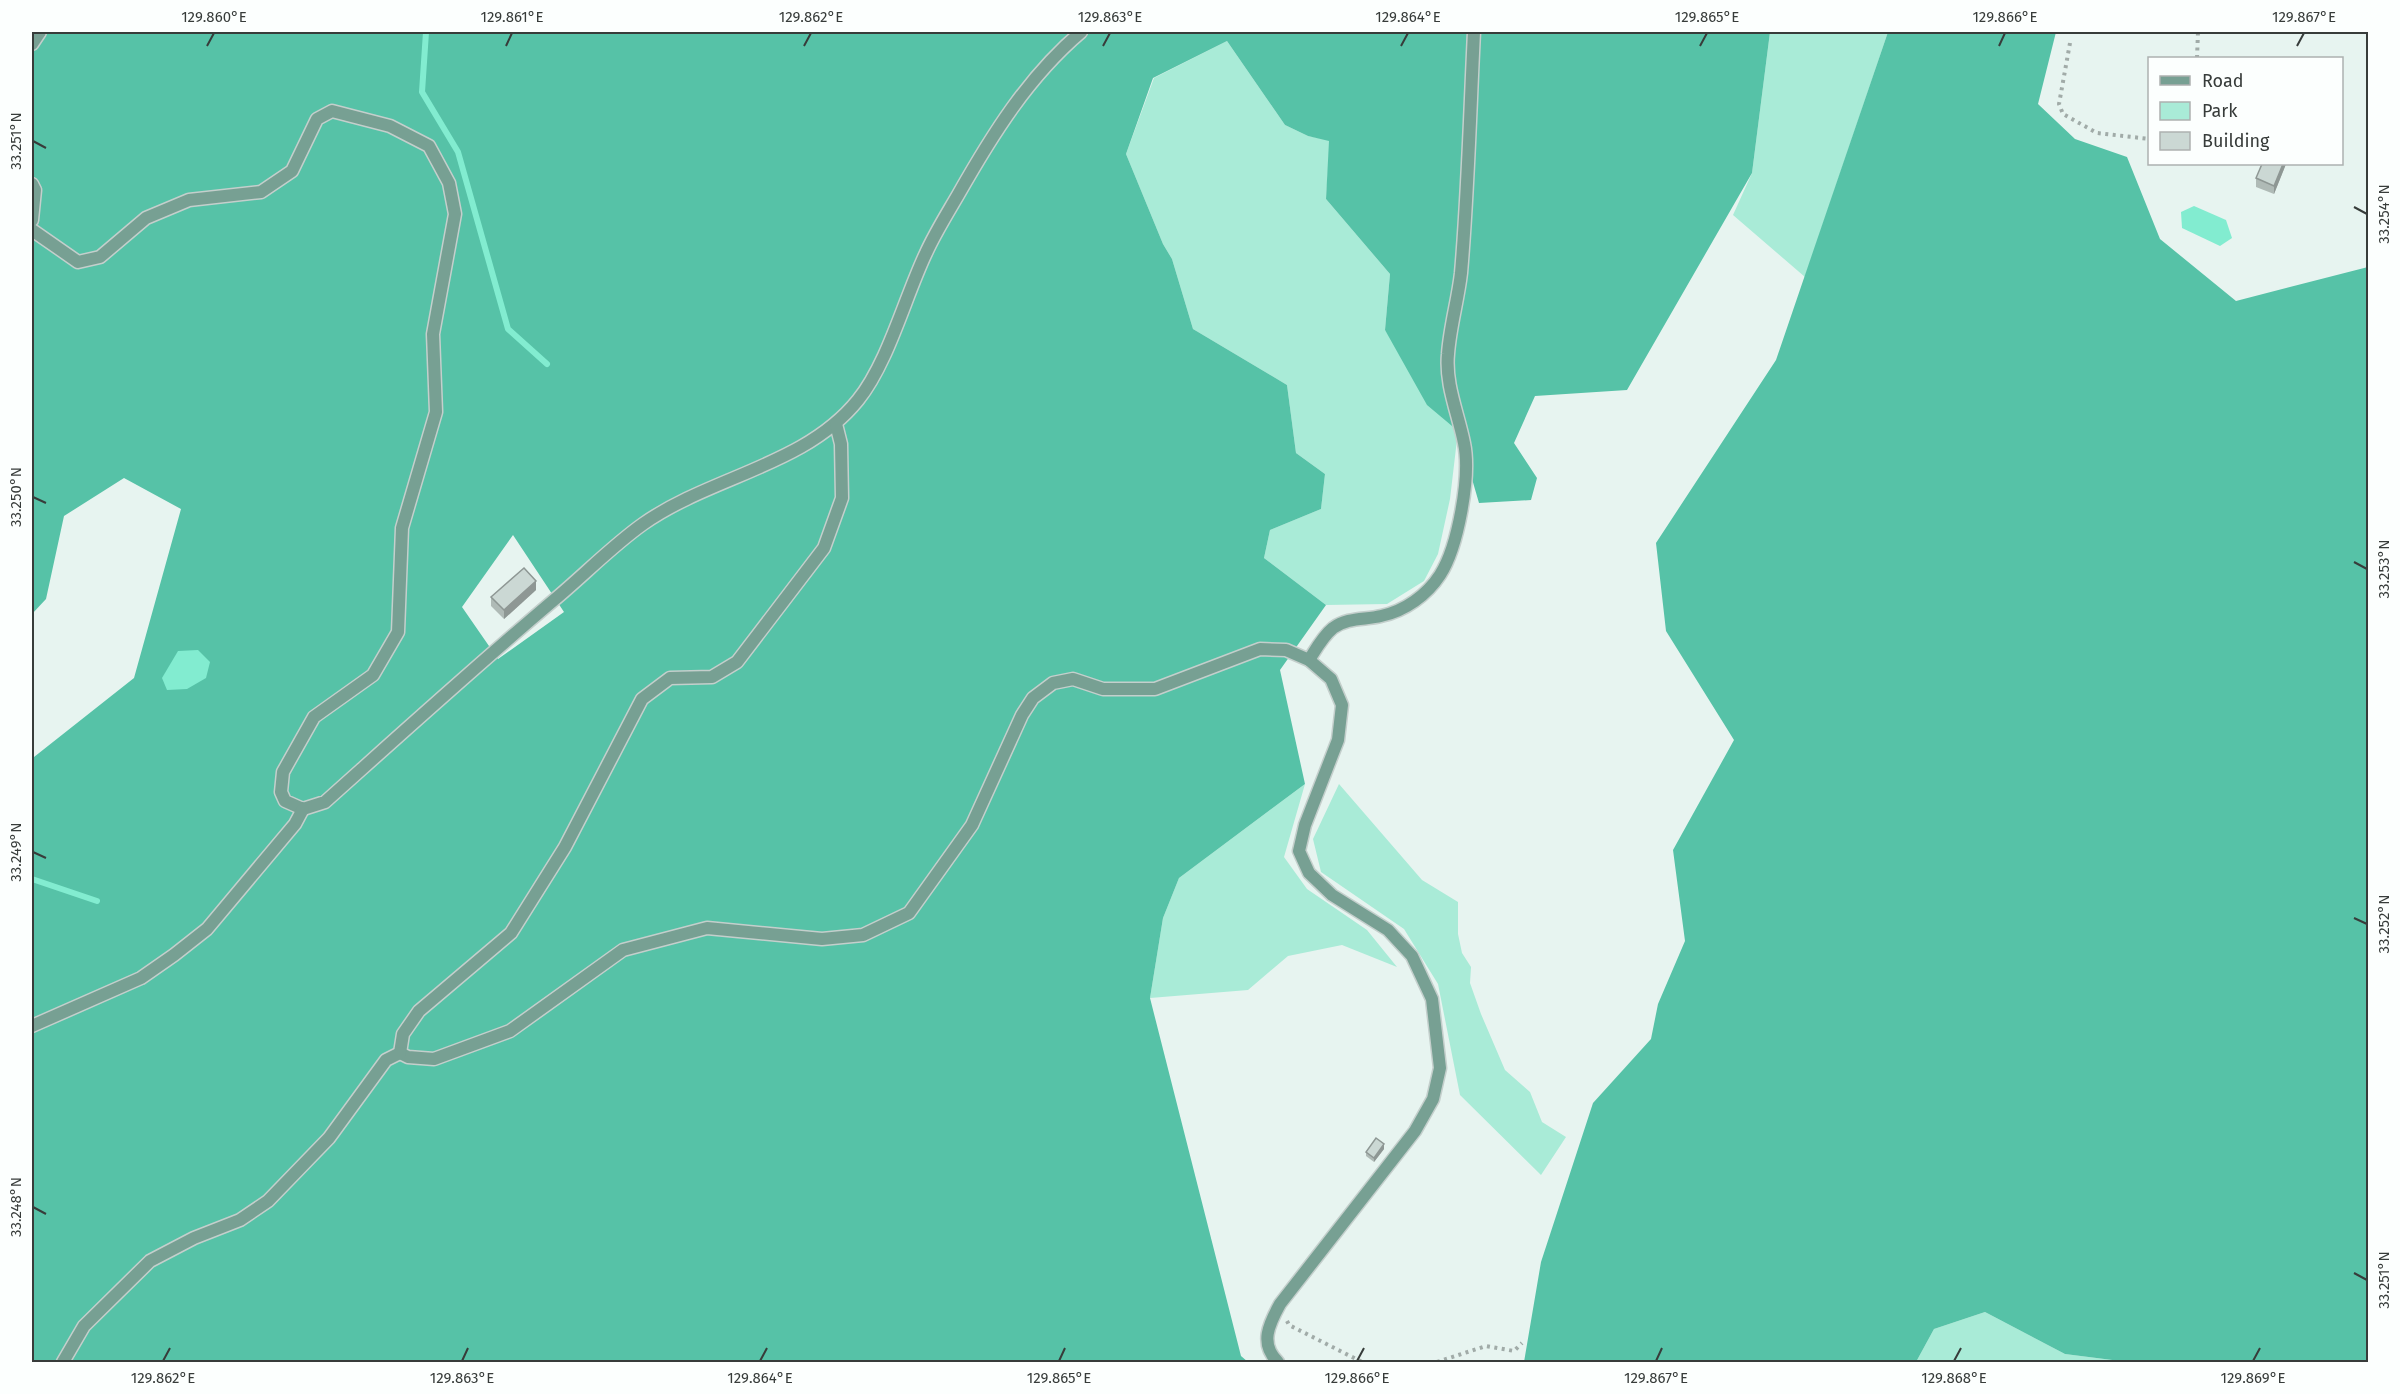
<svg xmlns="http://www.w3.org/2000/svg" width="2400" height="1394" font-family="'Fira Sans',sans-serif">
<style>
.green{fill:#a9ebd7}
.forest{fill:#56c2a7;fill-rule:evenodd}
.water{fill:#82ecd0}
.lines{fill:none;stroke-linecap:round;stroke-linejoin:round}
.stream{stroke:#82ecd0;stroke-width:6}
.minor-casing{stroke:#c4cfcc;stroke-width:15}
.path{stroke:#a1aba8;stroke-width:4;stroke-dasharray:3 4.5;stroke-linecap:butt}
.minor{stroke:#77a093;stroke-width:12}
.wall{fill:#afbab6}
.shaded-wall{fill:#8e9794}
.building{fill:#cbd8d4;stroke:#8e9794;stroke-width:1.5}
.ticks{fill:none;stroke:#373c3a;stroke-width:2}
.neatline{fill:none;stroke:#373c3a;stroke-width:2}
.ticks-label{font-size:15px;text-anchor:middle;fill:#373c3a}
</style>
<rect width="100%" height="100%" fill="#e7f4f0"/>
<g class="green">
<path d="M 1770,32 L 1888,32 L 1805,277 L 1733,215 L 1752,173 Z"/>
<path d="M 1227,41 L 1285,125 L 1308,136 L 1330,140 L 1326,199 L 1390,274 L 1385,330 L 1458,431 L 1450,499 L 1438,554 L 1424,581 L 1387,604 L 1326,605 L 1264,558 L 1270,530 L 1321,509 L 1325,474 L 1296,453 L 1287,385 L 1193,329 L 1172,259 L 1163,244 L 1126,154 L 1154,78 Z"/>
<path d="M 1305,784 L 1284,857 L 1307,889 L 1367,930 L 1397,967 L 1342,945 L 1288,956 L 1248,990 L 1150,998 L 1163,918 L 1179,878 Z"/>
<path d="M 1339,784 L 1422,880 L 1458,902 L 1458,934 L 1462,953 L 1471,967 L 1470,983 L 1481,1014 L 1505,1070 L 1530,1092 L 1542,1122 L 1566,1137 L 1541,1175 L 1460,1095 L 1438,984 L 1404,929 L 1321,872 L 1313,839 Z"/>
<path d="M 1985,1312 L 2065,1354 L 2128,1362 L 1916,1362 L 1934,1329 Z"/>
</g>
<g class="forest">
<path d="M 32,32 L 1770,32 L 1752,173 L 1627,390 L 1535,396 L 1514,443 L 1537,478 L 1531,500 L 1479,503 L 1458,431 L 1427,405 L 1385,330 L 1390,274 L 1326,199 L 1329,141 L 1308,136 L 1285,125 L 1227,41 L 1153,78 L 1126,154 L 1163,244 L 1172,259 L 1193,329 L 1287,385 L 1296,453 L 1325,474 L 1321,509 L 1270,530 L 1264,558 L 1326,605 L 1280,670 L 1305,784 L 1179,878 L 1163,918 L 1150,998 L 1241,1356 L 1248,1362 L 1130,1362 L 1124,1360 L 1122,1362 L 32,1362 L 32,756 L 34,757 L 134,678 L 181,509 L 124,478 L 64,516 L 46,599 L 32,614 ZM 513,535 L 564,612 L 498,659 L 462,607 Z"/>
<path d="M 1888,32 L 2056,32 L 2038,104 L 2075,139 L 2127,157 L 2160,239 L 2236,301 L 2368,267 L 2368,1362 L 2128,1362 L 2065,1354 L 1985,1312 L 1934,1329 L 1916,1362 L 1524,1362 L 1541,1262 L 1593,1103 L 1651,1039 L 1658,1004 L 1685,941 L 1673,850 L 1734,740 L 1666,631 L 1656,543 L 1776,360 Z"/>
</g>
<g class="water">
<path d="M 2194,206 L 2226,220 L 2232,238 L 2220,246 L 2182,228 L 2181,212 Z"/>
<path d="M 198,650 L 210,662 L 206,678 L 187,689 L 167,690 L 162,678 L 178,651 Z"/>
</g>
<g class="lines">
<g class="stream">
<path d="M 426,32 L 422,92 L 458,152 L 508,329 L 547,364"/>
<path d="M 32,879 L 97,901"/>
</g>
<g class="minor-casing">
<g id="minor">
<path d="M 32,44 L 40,32"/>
<path d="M 32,184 L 35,190 L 32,220"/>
<path d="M 32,230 L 78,262 L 100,257 L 146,218 L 189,200 L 261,192 L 292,171 L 317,119 L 332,111 L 390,126 L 429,146 L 449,183 L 455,214 L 433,334 L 436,412 L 402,528 L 398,632 L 373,675 L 314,717 L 283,772 L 281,792 L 285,801 L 303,809 L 325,802 C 401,734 476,666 554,600 C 584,575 612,546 643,524 C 711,476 805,466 858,400 C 888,363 905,297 926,253 C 935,233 947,214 958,195 C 992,135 1028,77 1081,32"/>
<path d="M 1309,660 C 1316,649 1323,636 1333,628 C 1348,617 1365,620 1381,616 C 1405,611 1427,595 1440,575 C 1458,547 1471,476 1464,443 C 1458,413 1445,384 1448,354 C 1450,326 1458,300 1461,273 C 1468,193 1470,112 1474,32"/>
<path d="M 32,1026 L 141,978 L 174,955 L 207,929 L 295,824 L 303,809"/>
<path d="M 400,1053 L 408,1057 L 434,1059 L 510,1031 L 623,950 L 707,928 L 822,939 L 863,935 L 909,913 L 972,825 L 1022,715 L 1033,698 L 1053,683 L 1073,679 L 1103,689 L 1155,689 L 1260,649 L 1286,650 L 1309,660 L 1331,679 L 1342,705 L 1338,740 L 1305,825 L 1299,851 L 1309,873 L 1332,895 L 1388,930 L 1412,956 L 1432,999 L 1440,1068 L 1433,1099 L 1415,1131 L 1280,1304 C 1269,1324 1259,1344 1278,1362"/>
<path d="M 400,1053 L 403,1034 L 419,1011 L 511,933 L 565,847 L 642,699 L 670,678 L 712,677 L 737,662 L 824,548 L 842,498 L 841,444 L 836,424"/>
<path d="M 63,1362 L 84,1326 L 150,1261 L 194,1238 L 240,1220 L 268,1201 L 329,1138 L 386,1060 L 400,1053"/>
</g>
</g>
<g class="path">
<path d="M 2070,43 L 2059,104 L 2063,114 L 2097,133 L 2150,139"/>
<path d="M 2197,58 L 2198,32"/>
<path d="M 1287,1321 L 1289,1325 L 1362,1362"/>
<path d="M 1437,1362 L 1486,1346 L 1514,1351 L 1522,1343"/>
</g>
<use href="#minor" class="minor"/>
</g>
<g class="wall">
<path d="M 2262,164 L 2286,164 L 2274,194 L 2256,187 L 2256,178 Z"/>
<path d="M 536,590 L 504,619 L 491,606 L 491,597 Z"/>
<path d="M 1384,1149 L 1374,1162 L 1366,1156 L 1366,1152 Z"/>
</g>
<g class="shaded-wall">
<path d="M 2283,164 L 2286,164 L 2274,194 L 2274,186 Z"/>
<path d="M 536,581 L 536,590 L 504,619 L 504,610 Z"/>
<path d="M 1384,1144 L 1384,1149 L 1374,1162 L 1374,1158 Z"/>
</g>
<g class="building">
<path d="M 2262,164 L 2283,164 L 2274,186 L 2256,178 Z"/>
<path d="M 524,568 L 536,581 L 504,610 L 491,597 Z"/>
<path d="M 1376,1138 L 1384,1144 L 1374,1158 L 1366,1152 Z"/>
</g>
<path class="ticks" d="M 207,46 L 214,33M 506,46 L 512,33M 804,46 L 811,33M 1103,46 L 1110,33M 1401,46 L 1408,33M 1700,46 L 1707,33M 1999,46 L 2005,33M 2297,46 L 2304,33M 33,141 L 46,148M 2354,207 L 2367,214M 33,497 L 46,503M 2354,562 L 2367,569M 33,852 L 46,858M 2354,918 L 2367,924M 33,1207 L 46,1214M 2354,1273 L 2367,1280M 163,1361 L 170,1348M 462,1361 L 468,1348M 760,1361 L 767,1348M 1059,1361 L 1065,1348M 1357,1361 L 1364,1348M 1656,1361 L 1662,1348M 1954,1361 L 1961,1348M 2253,1361 L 2260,1348"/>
<rect width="2400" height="1394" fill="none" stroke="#fcfffe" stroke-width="66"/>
<rect x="2148" y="57" width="195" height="108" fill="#fcfffe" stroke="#adb1b0" stroke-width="1.5"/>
<rect x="2160" y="76" width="30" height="9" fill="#77a093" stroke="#adb1b0" stroke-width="1.5"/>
<text x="2202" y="87" font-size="18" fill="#373c3a">Road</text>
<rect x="2160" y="102" width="30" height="18" fill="#a9ebd7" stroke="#adb1b0" stroke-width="1.5"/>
<text x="2202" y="117" font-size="18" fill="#373c3a">Park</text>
<rect x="2160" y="132" width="30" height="18" fill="#cbd8d4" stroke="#adb1b0" stroke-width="1.5"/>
<text x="2202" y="147" font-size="18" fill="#373c3a">Building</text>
<rect x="33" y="33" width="2334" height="1328" class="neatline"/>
<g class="ticks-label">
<text x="214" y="22">129.860°E</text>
<text x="512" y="22">129.861°E</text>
<text x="811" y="22">129.862°E</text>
<text x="1110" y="22">129.863°E</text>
<text x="1408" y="22">129.864°E</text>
<text x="1707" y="22">129.865°E</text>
<text x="2005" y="22">129.866°E</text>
<text x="2304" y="22">129.867°E</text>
<text transform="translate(16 141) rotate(-90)" y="5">33.251°N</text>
<text transform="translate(2384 214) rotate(-90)" y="5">33.254°N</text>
<text transform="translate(16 497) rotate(-90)" y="5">33.250°N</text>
<text transform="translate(2384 569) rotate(-90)" y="5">33.253°N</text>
<text transform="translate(16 852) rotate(-90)" y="5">33.249°N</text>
<text transform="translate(2384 924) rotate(-90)" y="5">33.252°N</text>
<text transform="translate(16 1207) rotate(-90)" y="5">33.248°N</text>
<text transform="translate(2384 1280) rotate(-90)" y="5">33.251°N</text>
<text x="163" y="1383">129.862°E</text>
<text x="462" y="1383">129.863°E</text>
<text x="760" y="1383">129.864°E</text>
<text x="1059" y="1383">129.865°E</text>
<text x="1357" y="1383">129.866°E</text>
<text x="1656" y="1383">129.867°E</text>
<text x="1954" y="1383">129.868°E</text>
<text x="2253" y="1383">129.869°E</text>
</g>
</svg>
